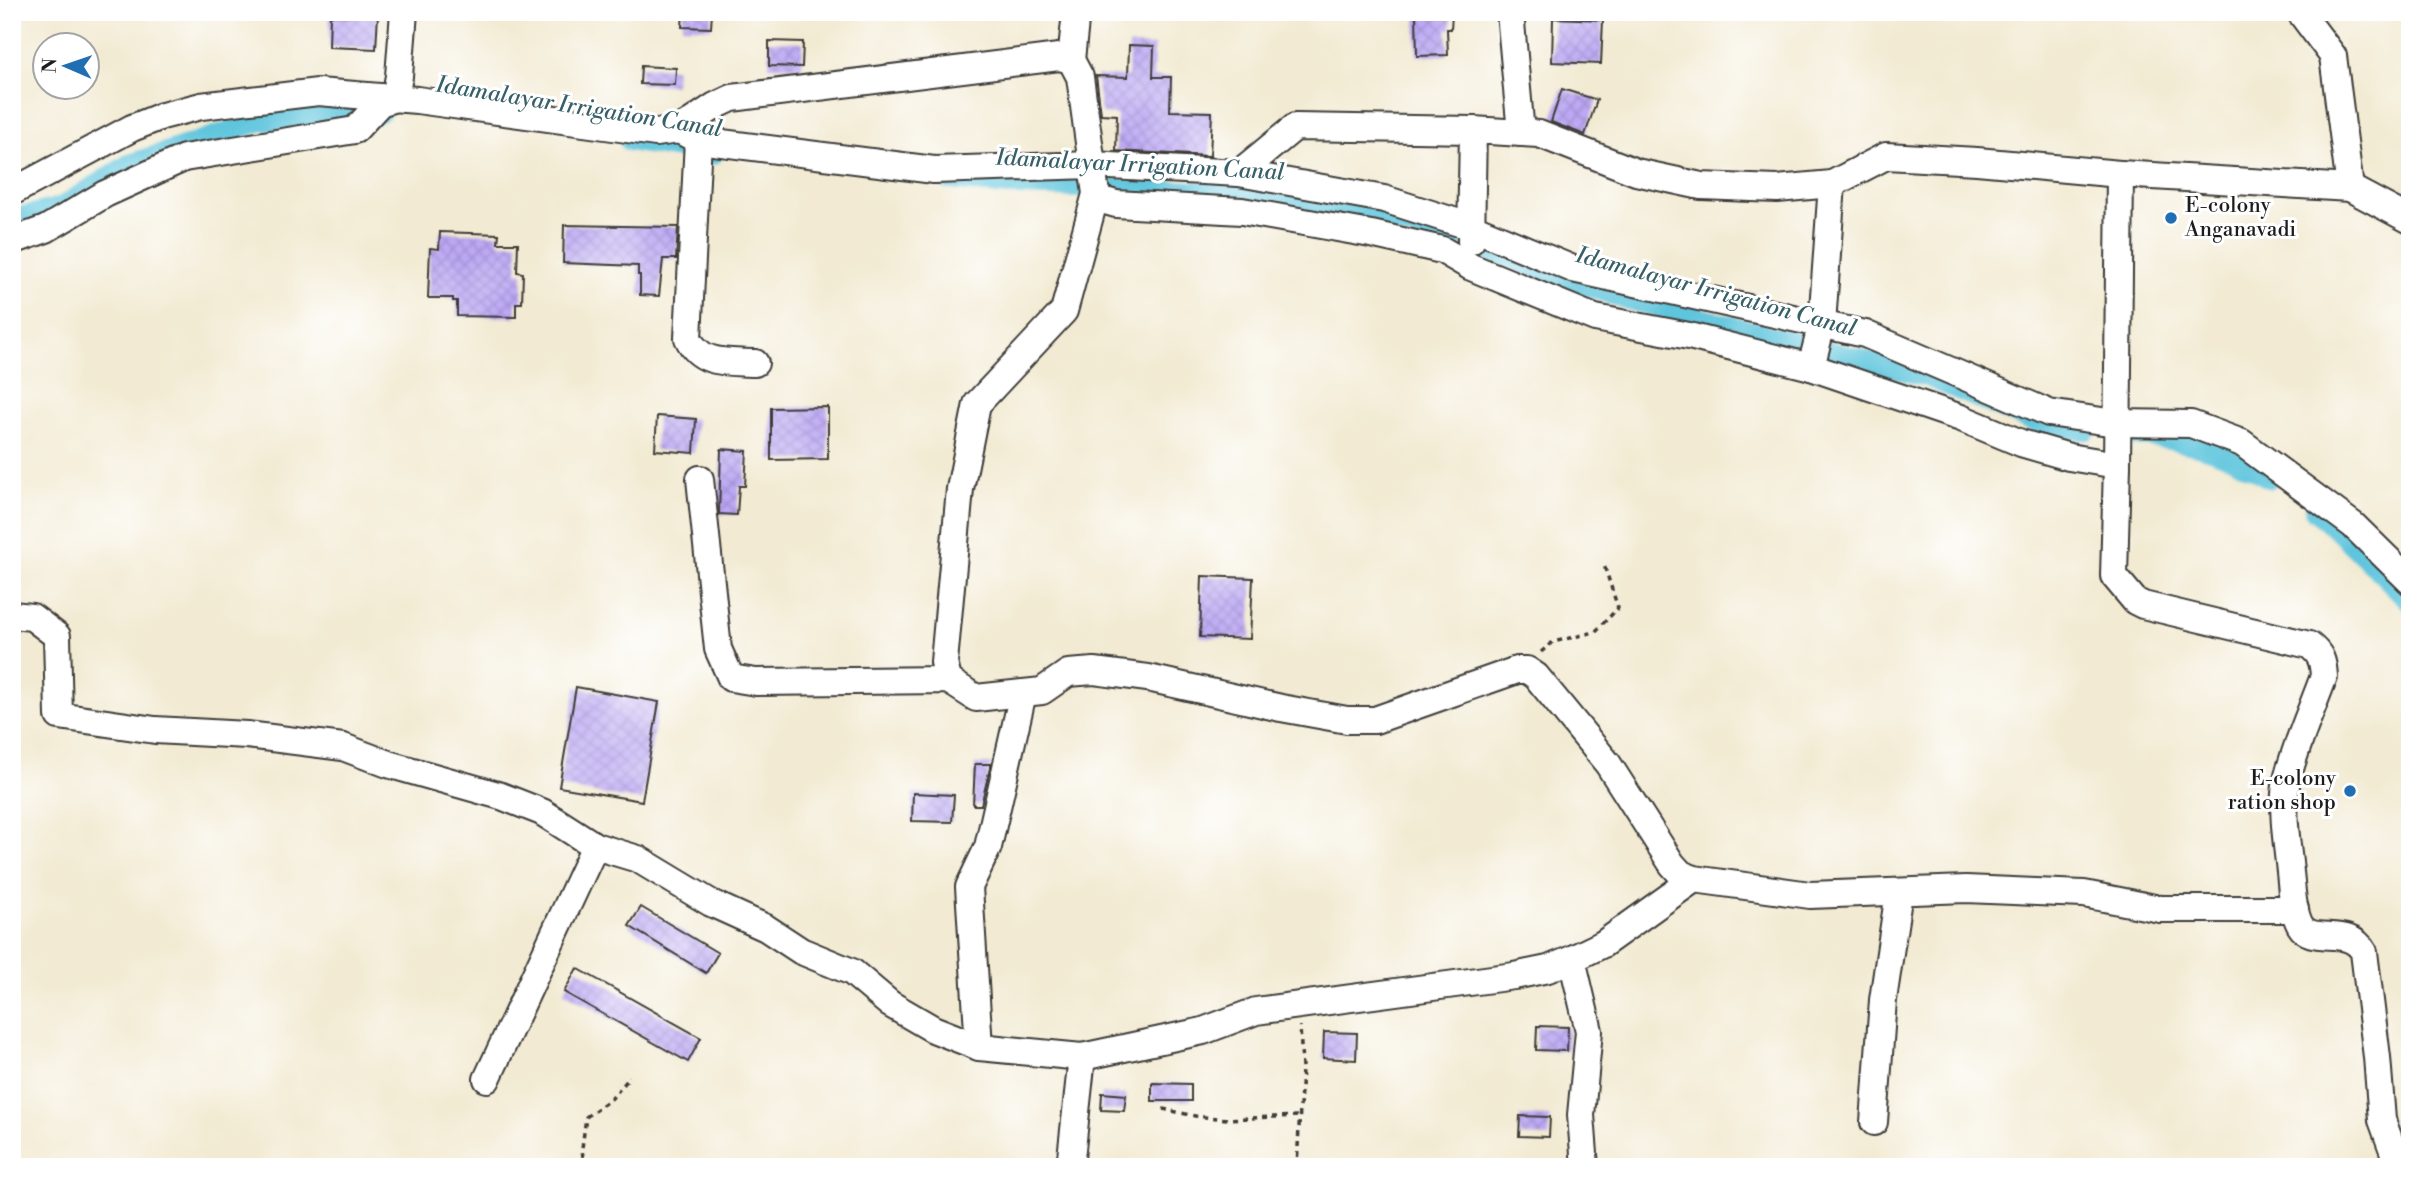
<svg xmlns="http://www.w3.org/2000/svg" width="2422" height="1179" font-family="'Libre Bodoni',serif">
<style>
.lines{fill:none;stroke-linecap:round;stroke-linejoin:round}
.canal{stroke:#5fc5dd;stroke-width:21}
.building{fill:url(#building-cross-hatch)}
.minor-casing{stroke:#3c3b37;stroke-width:30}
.path{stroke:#3c3b37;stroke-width:3.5;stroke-dasharray:5 5;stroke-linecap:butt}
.minor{stroke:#fff;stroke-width:26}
.poi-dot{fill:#1f6fb2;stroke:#fff;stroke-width:2.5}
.labels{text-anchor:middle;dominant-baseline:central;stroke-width:6;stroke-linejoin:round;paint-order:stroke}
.poi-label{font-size:21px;fill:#1c1c1c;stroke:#fff;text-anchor:start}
.water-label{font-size:23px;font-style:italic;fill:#376069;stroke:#fff}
</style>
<defs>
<pattern id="building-cross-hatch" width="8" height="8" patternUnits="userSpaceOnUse" patternTransform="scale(1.75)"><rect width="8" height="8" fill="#bca8f4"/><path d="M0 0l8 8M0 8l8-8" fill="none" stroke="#a190d1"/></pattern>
</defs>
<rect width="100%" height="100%" fill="#fff"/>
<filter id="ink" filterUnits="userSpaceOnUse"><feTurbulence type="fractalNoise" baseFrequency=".0143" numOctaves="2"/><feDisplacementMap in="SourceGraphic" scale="14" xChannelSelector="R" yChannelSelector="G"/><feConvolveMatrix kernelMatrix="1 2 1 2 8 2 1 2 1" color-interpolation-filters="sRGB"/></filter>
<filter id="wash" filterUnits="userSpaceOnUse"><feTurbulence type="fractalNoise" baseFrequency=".00686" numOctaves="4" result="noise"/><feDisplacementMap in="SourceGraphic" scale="28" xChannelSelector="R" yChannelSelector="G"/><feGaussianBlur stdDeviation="1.57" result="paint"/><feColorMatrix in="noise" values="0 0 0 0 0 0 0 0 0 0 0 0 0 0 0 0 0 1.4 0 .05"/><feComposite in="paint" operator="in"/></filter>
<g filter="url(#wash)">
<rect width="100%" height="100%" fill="#f2ead2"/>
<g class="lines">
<g class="canal">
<path d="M 630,141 L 713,154"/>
<path d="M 947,179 L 1005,185 L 1271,194 L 1444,235 L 1619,297 L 1926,376 L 2047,427 L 2086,430"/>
<path d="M 12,219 L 60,208 L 128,165 L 261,121 L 380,112"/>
<path d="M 2118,433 C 2172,438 2224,446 2269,478"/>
<path d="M 2315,511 L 2327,520 L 2410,601"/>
<path d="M 2391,1160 L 2410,1110"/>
</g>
</g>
<g id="blocks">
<g class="building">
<path d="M 683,12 L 712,12 L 711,28 L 682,27 Z"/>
<path d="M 1416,13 L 1452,14 L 1451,29 L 1447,29 L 1448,55 L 1417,56 Z"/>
<path d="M 354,14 L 378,14 L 376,49 L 329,47 L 330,15 L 354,16 Z"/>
<path d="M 1553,18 L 1603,20 L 1601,64 L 1552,62 Z"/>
<path d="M 769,41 L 803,42 L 802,67 L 769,66 Z"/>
<path d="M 1129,45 L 1154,46 L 1153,77 L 1171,77 L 1170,111 L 1212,112 L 1210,156 L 1116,151 L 1117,115 L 1101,114 L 1096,76 L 1128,77 Z"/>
<path d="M 641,66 L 676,68 L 675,85 L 640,84 Z"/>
<path d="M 1562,89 L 1597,100 L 1585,135 L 1551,122 Z"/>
<path d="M 564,225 L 678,227 L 676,259 L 663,259 L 659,296 L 640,295 L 640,275 L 638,275 L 638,266 L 563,263 Z"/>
<path d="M 440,232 L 499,234 L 498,243 L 518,243 L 517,272 L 523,273 L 522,303 L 516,303 L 516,317 L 457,316 L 457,301 L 453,301 L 453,298 L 428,298 L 430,248 L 439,249 Z"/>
<path d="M 828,407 L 828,459 L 771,460 L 771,408 Z"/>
<path d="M 657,416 L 696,419 L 694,453 L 655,450 Z"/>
<path d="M 721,449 L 747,451 L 745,486 L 739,486 L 737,515 L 719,514 Z"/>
<path d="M 1202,576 L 1253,578 L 1250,639 L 1200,637 Z"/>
<path d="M 576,687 L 659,702 L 642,801 L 559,787 Z"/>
<path d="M 975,764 L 991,764 L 981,805 L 973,805 Z"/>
<path d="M 913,793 L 954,795 L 952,822 L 912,821 Z"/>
<path d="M 641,907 L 718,953 L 706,973 L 629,926 Z"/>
<path d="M 577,968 L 701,1038 L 688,1062 L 564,992 Z"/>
<path d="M 1537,1026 L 1568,1027 L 1567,1051 L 1536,1050 Z"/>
<path d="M 1324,1032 L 1357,1033 L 1356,1060 L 1323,1058 Z"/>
<path d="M 1152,1083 L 1191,1084 L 1191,1101 L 1152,1101 Z"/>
<path d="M 1102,1093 L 1126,1095 L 1124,1111 L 1101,1110 Z"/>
<path d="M 1520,1116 L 1550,1117 L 1549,1137 L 1519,1136 Z"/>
</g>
</g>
</g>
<g filter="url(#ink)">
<use href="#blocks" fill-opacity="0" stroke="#3c3b37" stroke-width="2"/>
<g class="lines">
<g class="minor-casing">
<g id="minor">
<path d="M 1510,12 L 1521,133"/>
<path d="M 1071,60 L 1076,12"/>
<path d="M 679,130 L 715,106 L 732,98 L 1059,57 L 1071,60 L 1080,77 L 1096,194 L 1064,311 L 977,404 L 960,489 L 944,662 L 948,680"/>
<path d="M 698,140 L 688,338 C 701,366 728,361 755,363"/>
<path d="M 1239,173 L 1295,127 L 1473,130"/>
<path d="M 2350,188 L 2410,220"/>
<path d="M 12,192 L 132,128 L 162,116 L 201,106 L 318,92 L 417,100 L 656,133 L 679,130 L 698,140 L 934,170 L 1092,165 L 1239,173 L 1384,199 L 1472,227 L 1573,269 L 1865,334 L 2049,413 L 2115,423 L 2191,424 L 2242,443 L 2353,525 L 2410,581"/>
<path d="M 1096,194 L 1102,200 L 1116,204 L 1242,211 L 1371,234 L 1442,250 L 1471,267 L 1595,318 L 1689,336 L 1811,367 L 1961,418 L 2021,443 L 2069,457 L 2117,465 L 2114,576 L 2135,601 L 2143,605 L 2309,645 C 2321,654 2323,661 2324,676 C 2312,709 2297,742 2288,776 C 2280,807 2287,841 2290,872 C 2292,889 2292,910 2300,925 C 2312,946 2349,924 2364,952 L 2377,1057 L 2382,1120 L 2399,1167"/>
<path d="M 12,241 L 46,229 L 105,194 L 184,158 L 355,130 L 380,103 L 395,98 L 399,76 L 404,12"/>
<path d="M 1471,241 L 1473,130 L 1539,134 L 1636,172 L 1701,186 L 1777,189 L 1832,184 L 1886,156 L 1977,161 L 2120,174"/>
<path d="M 1811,367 L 1822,324 L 1832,184"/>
<path d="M 2117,465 L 2120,174 L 2350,188 L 2333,56 L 2300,12"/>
<path d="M 700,479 L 718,649 L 731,678 L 756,682 L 948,680 L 976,698 L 1042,691 L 1068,673 L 1094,671 L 1148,678 L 1281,708 L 1347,720 L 1375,720 L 1517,670 L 1527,670 L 1536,676 L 1608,764 L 1672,864 L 1681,874 L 1694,879 L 1810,895 L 1966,889 L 2084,894 L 2160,909 L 2295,909"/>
<path d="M 12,615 L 32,617 L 57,636 L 59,716 L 155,730 L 247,735 L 343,747 L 388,764 L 501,796 L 542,812 L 595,846 L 638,859 L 711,903 L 766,928 L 801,951 L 852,972 L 890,1004 L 933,1029 L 979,1047 L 1082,1057 L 1203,1031 L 1256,1011 L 1514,976 L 1548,969 L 1572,959"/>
<path d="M 979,1047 L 969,887 L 988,847 L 1023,693"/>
<path d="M 487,1079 L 595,846"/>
<path d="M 1874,1122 L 1883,1000 L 1899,892"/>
<path d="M 1070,1167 L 1082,1057"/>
<path d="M 1585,1167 L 1581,1115 L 1589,1031 L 1572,959 L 1603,944 L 1694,879"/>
</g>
</g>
<g class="path">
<path d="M 1541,652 L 1553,642 L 1595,632 L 1618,608 L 1604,565"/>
<path d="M 1163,1109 L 1195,1116 L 1227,1119 L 1298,1116"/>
<path d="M 584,1167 L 582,1148 L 586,1117 L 612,1098 L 630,1077"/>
<path d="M 1297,1167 L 1302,1068 L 1300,1026"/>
</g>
<use href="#minor" class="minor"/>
</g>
</g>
<g class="poi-dot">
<circle cx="2171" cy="218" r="7"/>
<circle cx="2350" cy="791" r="7"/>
</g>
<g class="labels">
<g class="poi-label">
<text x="2185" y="206">E-colony<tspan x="2185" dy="24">Anganavadi</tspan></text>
<text x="2336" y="779" text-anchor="end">E-colony<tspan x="2336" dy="24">ration shop</tspan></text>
</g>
<g class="water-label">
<text transform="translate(579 107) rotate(9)">Idamalayar Irrigation Canal</text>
<text transform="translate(1140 165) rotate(3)">Idamalayar Irrigation Canal</text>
<text transform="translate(1716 292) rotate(15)">Idamalayar Irrigation Canal</text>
</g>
</g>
<rect width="2422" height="1179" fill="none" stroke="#fff" stroke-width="42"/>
<g transform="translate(66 66) rotate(272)"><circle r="33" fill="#ffffff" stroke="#a4a4a4" stroke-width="2"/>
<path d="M0-5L12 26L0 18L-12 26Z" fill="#1f6fb2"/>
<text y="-10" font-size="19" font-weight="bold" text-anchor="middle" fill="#1c1c1c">N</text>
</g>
</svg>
